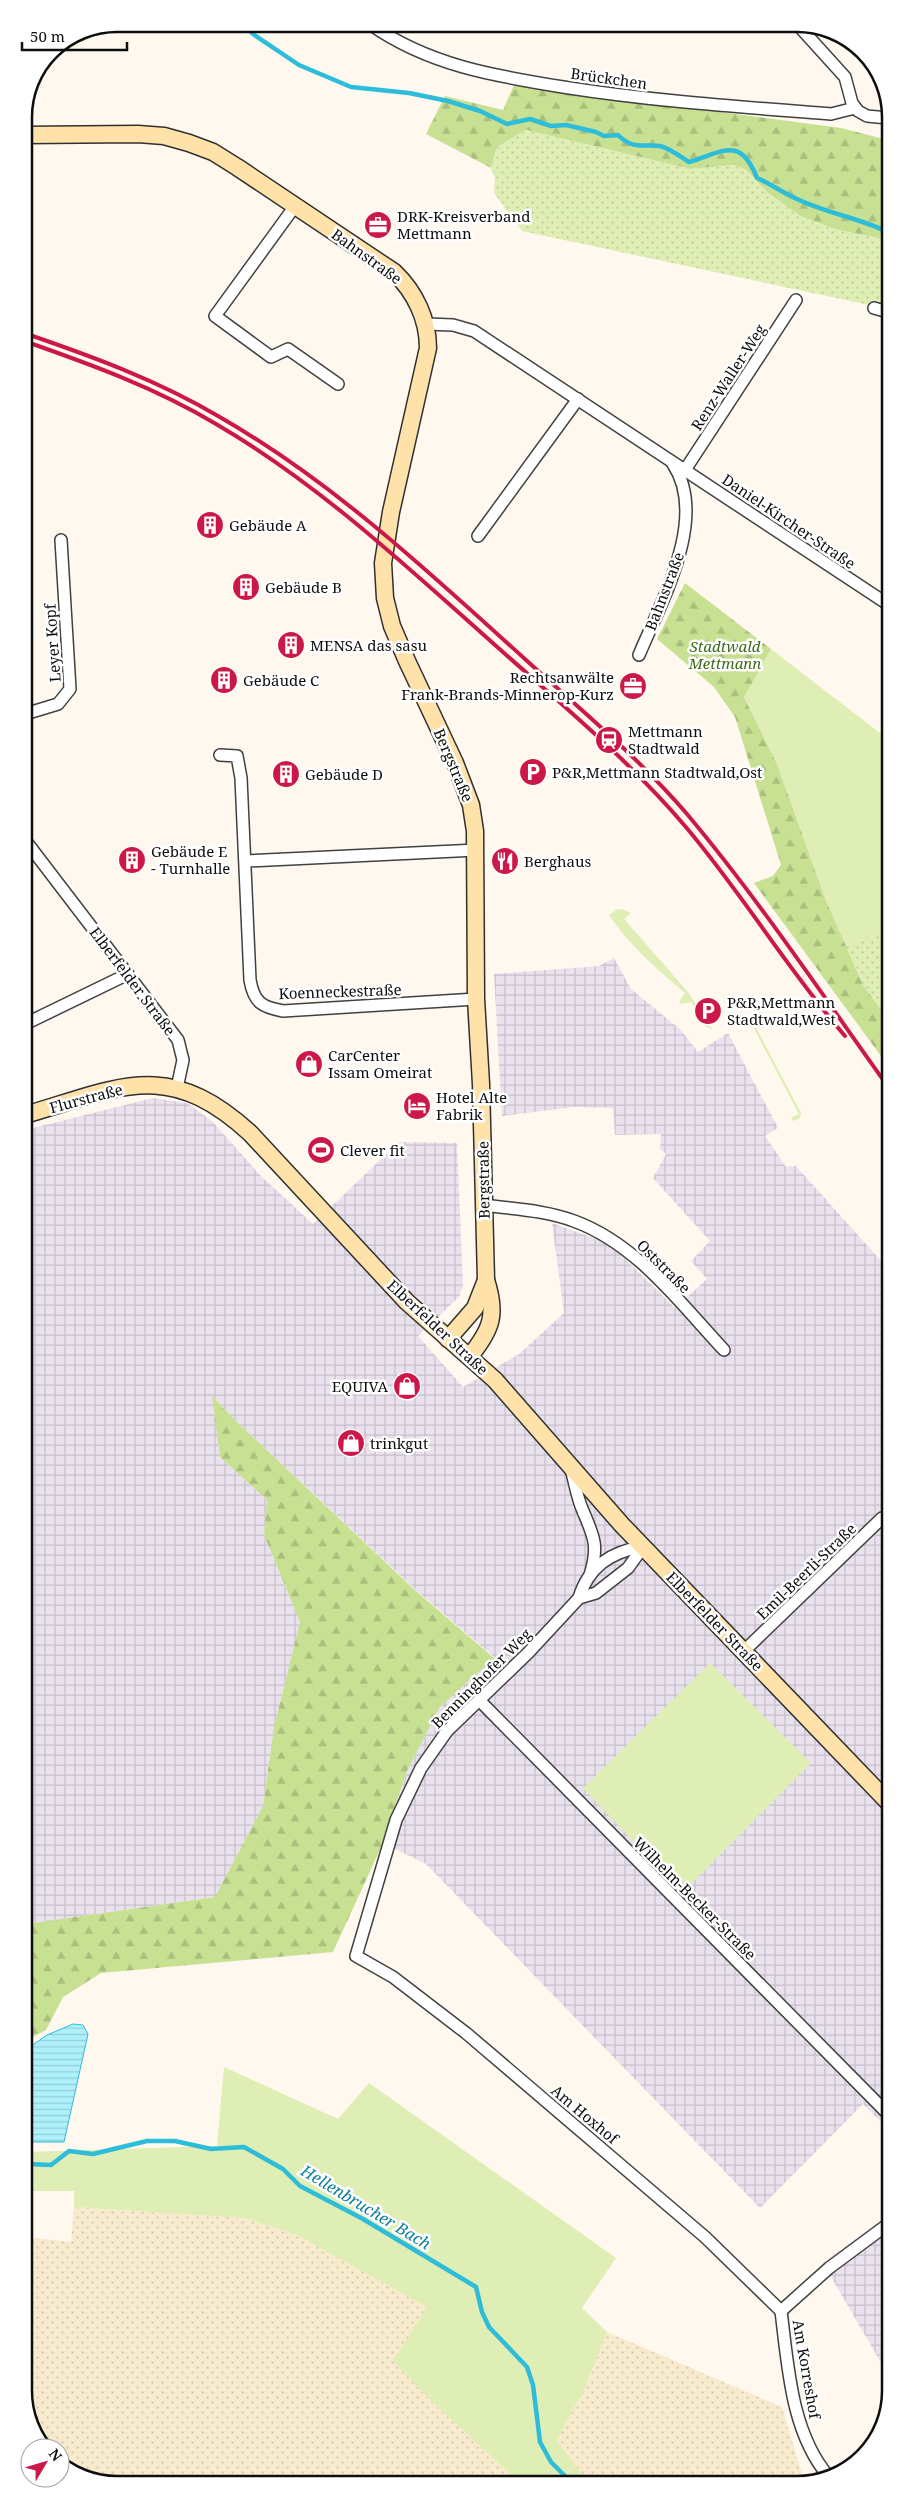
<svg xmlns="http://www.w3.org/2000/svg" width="915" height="2508" font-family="'Noto Serif',serif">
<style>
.industrial{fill:url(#industrial-grid)}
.farmland{fill:url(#farmland-dots)}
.grass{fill:#dfeeb4}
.forest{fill:url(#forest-firs)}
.park{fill:url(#park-dots)}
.water{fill:url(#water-rules);stroke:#2dbcda}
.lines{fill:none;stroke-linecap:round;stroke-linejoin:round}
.stream{stroke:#2dbcda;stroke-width:4.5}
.street-casing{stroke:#414141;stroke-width:14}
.secondary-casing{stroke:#303030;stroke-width:19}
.street{stroke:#fff;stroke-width:11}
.secondary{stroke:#ffe2aa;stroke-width:16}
.rail{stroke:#cc1849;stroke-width:4}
.labels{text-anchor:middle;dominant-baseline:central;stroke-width:5;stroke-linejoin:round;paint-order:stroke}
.street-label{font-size:15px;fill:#0e0e0e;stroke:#fff}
.poi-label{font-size:15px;fill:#0e0e0e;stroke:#fff;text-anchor:start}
.park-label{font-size:15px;font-style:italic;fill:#3c6c17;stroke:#fff}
.water-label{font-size:16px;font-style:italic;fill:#0c7e9c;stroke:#fff}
.rim{fill:none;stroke:#0e0e0e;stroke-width:2.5}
</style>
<defs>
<pattern id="industrial-grid" width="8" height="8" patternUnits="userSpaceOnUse" patternTransform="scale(1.25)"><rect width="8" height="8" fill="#e9e1ed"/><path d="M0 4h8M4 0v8" fill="none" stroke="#c7c0ca"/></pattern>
<pattern id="farmland-dots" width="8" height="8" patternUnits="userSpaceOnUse" patternTransform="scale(1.25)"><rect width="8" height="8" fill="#f8eacc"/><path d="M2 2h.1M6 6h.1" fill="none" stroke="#d3c8ae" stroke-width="1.8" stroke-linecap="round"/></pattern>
<pattern id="forest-firs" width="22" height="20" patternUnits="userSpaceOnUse" patternTransform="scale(1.25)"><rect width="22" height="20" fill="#c7e092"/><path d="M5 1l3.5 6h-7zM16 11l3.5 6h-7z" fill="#aabf7d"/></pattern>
<pattern id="park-dots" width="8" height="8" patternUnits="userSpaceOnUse" patternTransform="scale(1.25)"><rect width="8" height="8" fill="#dfeeb4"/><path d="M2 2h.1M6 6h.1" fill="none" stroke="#becb9a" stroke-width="1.8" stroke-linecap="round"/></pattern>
<pattern id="water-rules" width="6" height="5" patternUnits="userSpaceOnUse" patternTransform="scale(1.25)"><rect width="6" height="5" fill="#aef0fc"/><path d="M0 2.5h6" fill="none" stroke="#94cdd7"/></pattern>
</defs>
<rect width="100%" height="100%" fill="#fff8ef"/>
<g class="industrial">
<path d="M 614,958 L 631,989 L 681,1030 L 698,1052 L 728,1033 L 778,1128 L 765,1136 L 786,1167 L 796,1166 L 890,1271 L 891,2132 L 863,2104 L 760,2208 L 426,1864 L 383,1843 L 407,1771 L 440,1707 L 494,1657 L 418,1592 L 238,1423 L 213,1397 L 220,1457 L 267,1500 L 264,1535 L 300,1622 L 274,1727 L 263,1806 L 215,1897 L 26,1924 L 25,1130 L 153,1098 L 187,1103 L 212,1121 L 261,1176 L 313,1224 L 399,1142 L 457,1143 L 463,1287 L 459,1297 L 418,1336 L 463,1387 L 519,1354 L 564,1313 L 552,1223 L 610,1244 L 675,1308 L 707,1279 L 691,1261 L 710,1241 L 653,1178 L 666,1154 L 660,1149 L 661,1134 L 615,1135 L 613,1108 L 574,1107 L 502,1116 L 494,974 L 599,966 Z"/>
<path d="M 891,2213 L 891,2380 L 823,2263 Z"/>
</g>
<g class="farmland">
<path d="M 74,2207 L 244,2218 L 295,2234 L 428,2307 L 394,2361 L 432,2402 L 519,2482 L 111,2484 L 60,2465 L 60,2448 L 49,2448 L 27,2415 L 27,2237 L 71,2242 Z"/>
<path d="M 607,2332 L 782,2407 L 804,2481 L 587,2482 L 557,2440 L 585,2388 Z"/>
</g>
<g class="grass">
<path d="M 771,649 L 889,740 L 889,930 L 846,946 L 825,898 L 777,764 L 744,696 Z"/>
<path d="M 622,909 L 631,913 L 624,919 L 688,992 L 713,1031 L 704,1025 L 705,1021 L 697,1014 L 692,1002 L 681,1004 L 679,1002 L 685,993 C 657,969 630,946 609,915 L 616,910 Z"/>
<path d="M 751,1018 L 801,1113 L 800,1118 L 793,1121 L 791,1118 L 799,1114 L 750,1021 L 742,1025 L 741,1023 Z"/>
<path d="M 710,1663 L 811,1763 L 682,1893 L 583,1788 Z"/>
<path d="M 224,2067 L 338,2119 L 369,2083 L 616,2258 L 582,2308 L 607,2332 L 585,2388 L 557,2440 L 587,2482 L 519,2482 L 432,2402 L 393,2361 L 427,2307 L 295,2234 L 244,2218 L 74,2207 L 74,2191 L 29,2191 L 27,2185 L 27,2152 L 217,2146 Z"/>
</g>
<g class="forest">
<path d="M 514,85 L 841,128 L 888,140 L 888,240 L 838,230 L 802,217 L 769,194 L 746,170 L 735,165 L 690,169 L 526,130 L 497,147 L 491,168 L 426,134 L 445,96 L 503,110 Z"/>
<path d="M 685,583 L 771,649 L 744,697 L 777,764 L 825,898 L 863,985 L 889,1020 L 889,1067 L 754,883 L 773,876 L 781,865 L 735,717 L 714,687 L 657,639 Z"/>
<path d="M 212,1396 L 238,1423 L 417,1592 L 494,1658 L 440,1707 L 407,1771 L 383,1843 L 333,1952 L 101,1973 L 63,1997 L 46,2030 L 27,2040 L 26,1924 L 215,1897 L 263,1806 L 274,1727 L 300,1622 L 264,1535 L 267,1500 L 220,1457 Z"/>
</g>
<g class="park">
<path d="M 526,130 L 690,169 L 735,165 L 746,170 L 769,194 L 802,217 L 838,230 L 888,240 L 888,309 L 522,231 L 494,193 L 495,179 L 491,168 L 497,147 Z"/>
<path d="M 889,930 L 889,1020 L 863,985 L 846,946 Z"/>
</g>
<path class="water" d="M 73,2024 L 83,2025 L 88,2034 L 64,2142 L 27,2142 L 27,2049 L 47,2035 Z"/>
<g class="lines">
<g class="stream">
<path d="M 244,24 L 253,34 L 299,65 L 351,87 L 409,93 L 448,101 L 480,111 L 507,124 L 530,119 L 551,126 L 566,125 L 596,132 L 604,136 L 618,135 C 633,150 642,144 660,146 C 669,148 681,157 689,162 C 723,152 740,135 757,178 C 771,184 783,193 797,199 C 826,213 859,218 888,232"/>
<path d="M 27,2164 L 51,2165 L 69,2151 L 93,2154 L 147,2141 L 175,2141 L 211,2149 L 244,2147 L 283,2169 L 300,2186 L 363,2219 L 476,2287 L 482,2312 L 489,2327 L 527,2367 L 533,2385 L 540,2442 L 551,2462 L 571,2482"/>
</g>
<g class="street-casing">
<g id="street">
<path d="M 370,24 C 428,65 494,76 563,87 C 652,101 741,107 831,114 L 855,108"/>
<path d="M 797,24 L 845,77 L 852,103 L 858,111 L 867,116 L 888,118"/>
<path d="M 295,206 L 215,316 L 271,357 L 288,349 L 338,384"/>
<path d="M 874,308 L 888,312"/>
<path d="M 426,324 L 453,325 L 474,331 L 889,605"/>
<path d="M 685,470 L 796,300"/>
<path d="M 478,536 L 578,399"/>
<path d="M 639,655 C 661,602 709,518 673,464"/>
<path d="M 25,714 L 58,704 L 70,689 L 61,540"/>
<path d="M 220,755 L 237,756 L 241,778 L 250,980 C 254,1003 262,1007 283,1011 L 476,999"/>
<path d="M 25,840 L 178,1040 L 183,1060 L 177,1088"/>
<path d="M 246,861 L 477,850"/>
<path d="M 25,1024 L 128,974"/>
<path d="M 483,1205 C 513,1209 545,1210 574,1221 C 637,1244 679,1302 724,1350"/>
<path d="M 571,1469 C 575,1483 577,1498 583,1511 C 594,1537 599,1546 590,1575"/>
<path d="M 643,1547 L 628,1568 L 596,1593 L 579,1598 L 528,1653 L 447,1731 L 421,1768 L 396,1820 L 356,1956 L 393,1977 L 466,2033 L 705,2237 L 781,2311"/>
<path d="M 579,1598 C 588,1567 612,1551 643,1547"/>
<path d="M 744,1651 L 882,1518 L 890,1521"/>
<path d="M 479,1700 L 891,2117"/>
<path d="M 781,2311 C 788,2366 791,2433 829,2477"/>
<path d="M 781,2311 L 829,2268 L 891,2222"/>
</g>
</g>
<g class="secondary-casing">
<g id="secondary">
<path d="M 24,135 L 138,134 L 164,136 L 189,143 L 213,152 L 237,167 L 394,272 C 415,292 428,319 428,348 L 391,512 L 383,563 L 385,598 L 392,626 L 407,661 L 455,763 L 471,805 L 475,831 L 476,999 L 481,1084 L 486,1280 C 497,1314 492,1329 470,1356"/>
<path d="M 25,1115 C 120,1087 168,1058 250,1133 L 407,1302 L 495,1380 L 622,1525 L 890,1804"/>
<path d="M 448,1339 L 475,1308 L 486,1280"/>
</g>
</g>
<use href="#street" class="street"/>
<use href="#secondary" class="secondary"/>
<g class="rail">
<path d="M 24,333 C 91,356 157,380 218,416 C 332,481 429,572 526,660 C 581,710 638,757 687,814 C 760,901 823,996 889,1088"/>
<path d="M 24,341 C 90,364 156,388 216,424 C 319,484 406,566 495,645 C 560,703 629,760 685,826 C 742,893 788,970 845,1036"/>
</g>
</g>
<defs>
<g id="office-disc" transform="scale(1.4375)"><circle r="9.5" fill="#cc1849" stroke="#fff"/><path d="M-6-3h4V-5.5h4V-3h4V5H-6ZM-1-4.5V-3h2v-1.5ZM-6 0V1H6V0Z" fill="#fff"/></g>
<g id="building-disc" transform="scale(1.4375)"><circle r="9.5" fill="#cc1849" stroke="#fff"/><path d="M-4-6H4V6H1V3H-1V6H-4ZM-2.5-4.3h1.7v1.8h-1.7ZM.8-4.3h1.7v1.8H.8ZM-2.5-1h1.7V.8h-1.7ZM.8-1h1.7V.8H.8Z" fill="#fff"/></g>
<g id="station-disc" transform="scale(1.4375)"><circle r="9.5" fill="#cc1849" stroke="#fff"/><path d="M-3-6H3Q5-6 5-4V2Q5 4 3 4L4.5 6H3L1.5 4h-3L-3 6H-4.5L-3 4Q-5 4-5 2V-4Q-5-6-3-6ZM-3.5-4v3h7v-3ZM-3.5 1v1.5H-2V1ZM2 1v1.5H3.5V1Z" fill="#fff"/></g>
<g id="parking-disc" transform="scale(1.4375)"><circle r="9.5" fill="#cc1849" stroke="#fff"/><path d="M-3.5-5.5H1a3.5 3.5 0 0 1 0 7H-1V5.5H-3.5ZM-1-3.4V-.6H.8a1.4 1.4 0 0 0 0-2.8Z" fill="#fff"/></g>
<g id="restaurant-disc" transform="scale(1.4375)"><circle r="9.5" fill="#cc1849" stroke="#fff"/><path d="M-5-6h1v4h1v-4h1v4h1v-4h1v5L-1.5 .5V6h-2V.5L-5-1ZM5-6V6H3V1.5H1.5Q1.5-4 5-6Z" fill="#fff"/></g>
<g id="shop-disc" transform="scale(1.4375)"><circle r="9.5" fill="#cc1849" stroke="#fff"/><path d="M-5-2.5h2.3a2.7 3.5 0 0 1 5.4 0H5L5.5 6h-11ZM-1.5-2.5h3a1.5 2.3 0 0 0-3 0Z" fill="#fff"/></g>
<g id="hotel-disc" transform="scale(1.4375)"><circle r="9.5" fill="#cc1849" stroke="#fff"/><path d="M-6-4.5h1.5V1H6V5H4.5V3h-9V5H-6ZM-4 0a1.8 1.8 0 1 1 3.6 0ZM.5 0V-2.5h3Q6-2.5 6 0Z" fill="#fff"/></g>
<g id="stadium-disc" transform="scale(1.4375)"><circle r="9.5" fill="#cc1849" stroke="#fff"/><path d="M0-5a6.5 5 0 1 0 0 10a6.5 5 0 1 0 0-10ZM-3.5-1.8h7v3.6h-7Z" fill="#fff"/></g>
</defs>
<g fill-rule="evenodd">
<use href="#office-disc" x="378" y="225"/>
<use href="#building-disc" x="210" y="525"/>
<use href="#building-disc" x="246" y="587"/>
<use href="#building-disc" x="291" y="645"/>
<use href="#building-disc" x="224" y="680"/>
<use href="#office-disc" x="633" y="686"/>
<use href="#station-disc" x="609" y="740"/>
<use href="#parking-disc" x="533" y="772"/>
<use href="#building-disc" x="286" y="774"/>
<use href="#building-disc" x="132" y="860"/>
<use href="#restaurant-disc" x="505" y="861"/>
<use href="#parking-disc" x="708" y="1011"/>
<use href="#shop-disc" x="309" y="1064"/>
<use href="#hotel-disc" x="417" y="1106"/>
<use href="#stadium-disc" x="321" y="1150"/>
<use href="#shop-disc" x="407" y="1386"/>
<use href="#shop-disc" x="351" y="1443"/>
</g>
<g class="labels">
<g class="street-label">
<text transform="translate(609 78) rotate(8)">Brückchen</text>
<text transform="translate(367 256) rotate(36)">Bahnstraße</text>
<text transform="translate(728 377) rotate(-57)">Renz-Waller-Weg</text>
<text transform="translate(789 521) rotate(34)">Daniel-Kircher-Straße</text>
<text transform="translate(664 591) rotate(-69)">Bahnstraße</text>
<text transform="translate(52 643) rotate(-94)">Leyer Kopf</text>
<text transform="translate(454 765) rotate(67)">Bergstraße</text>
<text transform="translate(133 981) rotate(53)">Elberfelder Straße</text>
<text transform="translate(340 991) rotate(-2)">Koenneckestraße</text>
<text transform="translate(86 1098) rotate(-15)">Flurstraße</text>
<text transform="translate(483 1180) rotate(-91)">Bergstraße</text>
<text transform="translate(664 1266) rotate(45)">Oststraße</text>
<text transform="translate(438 1327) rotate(43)">Elberfelder Straße</text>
<text transform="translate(806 1571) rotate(-44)">Emil-Beerli-Straße</text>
<text transform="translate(715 1621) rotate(46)">Elberfelder Straße</text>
<text transform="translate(481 1678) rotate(-45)">Benninghofer Weg</text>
<text transform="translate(695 1898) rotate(45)">Wilhelm-Becker-Straße</text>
<text transform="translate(585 2114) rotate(40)">Am Hoxhof</text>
<text transform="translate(807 2369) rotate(80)">Am Korreshof</text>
</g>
<g class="poi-label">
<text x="397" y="216">DRK-Kreisverband<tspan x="397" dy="17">Mettmann</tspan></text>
<text x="229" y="525">Gebäude A</text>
<text x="265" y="587">Gebäude B</text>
<text x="310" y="645">MENSA das sasu</text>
<text x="614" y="677" text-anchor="end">Rechtsanwälte<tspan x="614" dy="17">Frank-Brands-Minnerop-Kurz</tspan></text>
<text x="243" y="680">Gebäude C</text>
<text x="628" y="731">Mettmann<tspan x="628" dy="17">Stadtwald</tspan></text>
<text x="552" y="772">P&amp;R,Mettmann Stadtwald,Ost</text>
<text x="305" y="774">Gebäude D</text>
<text x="151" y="851">Gebäude E<tspan x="151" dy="17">- Turnhalle</tspan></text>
<text x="524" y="861">Berghaus</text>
<text x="727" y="1002">P&amp;R,Mettmann<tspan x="727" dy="17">Stadtwald,West</tspan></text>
<text x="328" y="1055">CarCenter<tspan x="328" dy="17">Issam Omeirat</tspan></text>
<text x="436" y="1097">Hotel Alte<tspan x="436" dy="17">Fabrik</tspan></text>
<text x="340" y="1150">Clever fit</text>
<text x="388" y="1386" text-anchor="end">EQUIVA</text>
<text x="370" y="1443">trinkgut</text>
</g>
<g class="park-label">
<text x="725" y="646">Stadtwald<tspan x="725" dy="17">Mettmann</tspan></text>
</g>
<g class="water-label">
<text transform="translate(366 2207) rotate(31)">Hellenbrucher Bach</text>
</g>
</g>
<path d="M0 0H915V2508H0ZM117 32H797A85 85 0 0 1 882 117V2391A85 85 0 0 1 797 2476H117A85 85 0 0 1 32 2391V117A85 85 0 0 1 117 32Z" fill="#fff" fill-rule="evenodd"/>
<path class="rim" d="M117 32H797A85 85 0 0 1 882 117V2391A85 85 0 0 1 797 2476H117A85 85 0 0 1 32 2391V117A85 85 0 0 1 117 32Z"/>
<g transform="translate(45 2463) rotate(52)"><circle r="24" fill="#ffffff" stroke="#9f9f9f"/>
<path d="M0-4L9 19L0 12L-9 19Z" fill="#cc1849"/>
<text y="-8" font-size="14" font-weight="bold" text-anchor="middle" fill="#0e0e0e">N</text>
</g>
<path d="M22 42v8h105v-8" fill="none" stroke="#0e0e0e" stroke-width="2.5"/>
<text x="30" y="42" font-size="15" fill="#0e0e0e" stroke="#ffffff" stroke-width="4" paint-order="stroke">50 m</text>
</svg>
